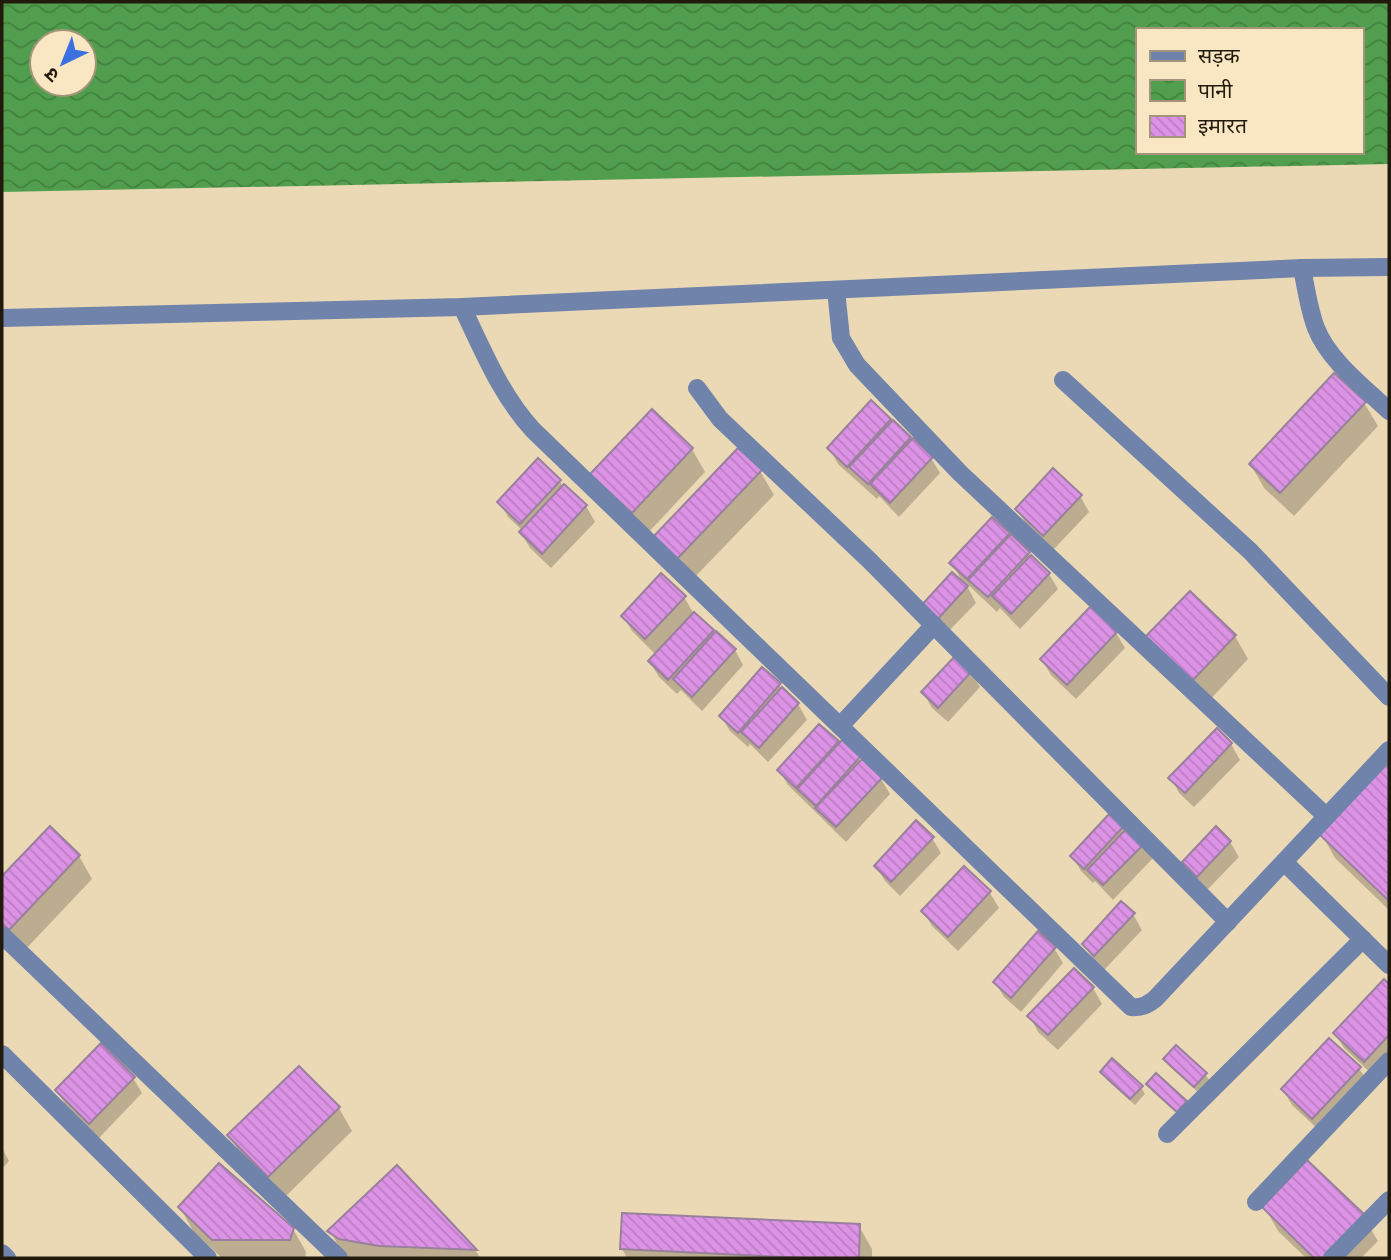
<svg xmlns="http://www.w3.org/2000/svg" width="1391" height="1260" font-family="'Sofia Sans Condensed','Noto Sans Devanagari',sans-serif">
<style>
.water{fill:url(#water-waves);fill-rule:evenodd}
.shadow{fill:#0003}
.building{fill:url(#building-back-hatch);stroke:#99809c;stroke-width:2}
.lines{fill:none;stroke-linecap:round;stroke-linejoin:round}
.minor{stroke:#7084ab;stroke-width:18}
</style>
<defs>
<pattern id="water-waves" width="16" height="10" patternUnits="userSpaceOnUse" patternTransform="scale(1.75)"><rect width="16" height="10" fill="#519f4e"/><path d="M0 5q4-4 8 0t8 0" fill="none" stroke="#43813f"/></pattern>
<pattern id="building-back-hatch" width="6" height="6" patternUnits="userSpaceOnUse" patternTransform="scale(1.75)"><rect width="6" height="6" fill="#dc92e5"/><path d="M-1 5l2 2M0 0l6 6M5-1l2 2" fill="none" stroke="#bc7dc3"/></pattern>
</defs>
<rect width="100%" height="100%" fill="#ebd9b6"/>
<path class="water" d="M 2,2 L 1389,2 L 1389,164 L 2,192 ZM 1137,30 L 1361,30 L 1361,152 L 1137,152 ZM 42,42 L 84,42 L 84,84 L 42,84 Z"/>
<g class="shadow">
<path d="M 1364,403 L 1378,426 L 1294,516 L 1264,488 L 1251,465 Z"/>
<path d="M 890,420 L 931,458 L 940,473 L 899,517 L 879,496 L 877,499 L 838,464 L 829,448 Z"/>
<path d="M 692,449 L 705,472 L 646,535 L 606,497 Z"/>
<path d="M 760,471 L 774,495 L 691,581 L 655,537 Z"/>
<path d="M 560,481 L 563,487 L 586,506 L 595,522 L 551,568 L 530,548 L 521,533 L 523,531 L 508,517 L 499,502 Z"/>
<path d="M 1080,496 L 1089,512 L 1053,550 L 1026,524 L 1017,509 Z"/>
<path d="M 992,519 L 1049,574 L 1058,589 L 1020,629 L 1000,608 L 997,612 L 965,582 L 976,603 L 944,636 L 930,623 L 963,583 L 952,563 Z"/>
<path d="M 684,597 L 694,614 L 715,635 L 735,650 L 743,665 L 702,711 L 681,690 L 677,694 L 659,677 L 650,662 L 656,655 L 632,631 L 623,616 Z"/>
<path d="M 1116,633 L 1125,648 L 1076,699 L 1051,675 L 1042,660 Z"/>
<path d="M 1235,636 L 1248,659 L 1206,704 L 1161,661 Z"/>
<path d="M 762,669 L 798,704 L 807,720 L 768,762 L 750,744 L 748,747 L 730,731 L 721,716 Z"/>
<path d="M 971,672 L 980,687 L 948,722 L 932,708 L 923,692 Z"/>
<path d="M 1217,730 L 1231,744 L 1240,760 L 1194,807 L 1179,793 L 1171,778 Z"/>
<path d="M 838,743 L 881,779 L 890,794 L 846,842 L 788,785 L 779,770 Z"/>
<path d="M 1387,767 L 1389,769 L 1389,910 L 1335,858 L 1322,835 Z"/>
<path d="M 1123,827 L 1153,858 L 1113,900 L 1095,881 L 1093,883 L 1081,871 L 1072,856 Z"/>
<path d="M 50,828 L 79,856 L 92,879 L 23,952 L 2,932 L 2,879 Z"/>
<path d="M 932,838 L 941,853 L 900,896 L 885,881 L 876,866 Z"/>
<path d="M 1230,842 L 1239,857 L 1206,891 L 1193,877 L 1184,862 Z"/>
<path d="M 964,868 L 990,893 L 999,908 L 958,951 L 932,926 L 923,911 Z"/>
<path d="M 1133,914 L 1142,930 L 1104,970 L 1093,959 L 1084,944 Z"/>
<path d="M 1054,948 L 1063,963 L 1021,1012 L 1004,997 L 995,982 Z"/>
<path d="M 1074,970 L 1093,988 L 1102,1004 L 1058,1050 L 1038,1032 L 1030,1016 Z"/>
<path d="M 1384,981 L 1389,987 L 1389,1059 L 1374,1076 L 1344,1048 L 1335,1033 Z"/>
<path d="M 1165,1060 L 1205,1074 L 1210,1081 L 1199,1093 L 1170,1067 Z"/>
<path d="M 299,1068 L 339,1108 L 352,1131 L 283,1199 L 243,1159 L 230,1135 Z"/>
<path d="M 1359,1068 L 1368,1083 L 1322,1133 L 1292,1105 L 1283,1090 Z"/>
<path d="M 1102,1072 L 1141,1087 L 1145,1094 L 1135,1105 L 1106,1079 Z"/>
<path d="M 1156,1075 L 1186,1103 L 1190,1110 L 1182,1118 L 1152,1091 L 1148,1084 Z"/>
<path d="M 133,1078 L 142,1093 L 99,1138 L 66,1106 L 57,1090 Z"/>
<path d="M 2,1148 L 9,1161 L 2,1169 Z"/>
<path d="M 397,1168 L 476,1251 L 480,1258 L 349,1258 L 343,1254 L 330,1231 Z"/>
<path d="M 180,1207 L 293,1229 L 306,1252 L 305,1258 L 222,1258 L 193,1231 Z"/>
<path d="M 1265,1208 L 1364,1218 L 1378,1241 L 1361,1258 L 1306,1258 L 1278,1231 Z"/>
<path d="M 859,1226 L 872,1249 L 872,1258 L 627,1258 L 622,1249 Z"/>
</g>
<g class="building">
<path d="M 1334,373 L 1366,402 L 1280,493 L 1249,464 Z"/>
<path d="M 871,400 L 891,419 L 847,467 L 827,448 Z"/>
<path d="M 652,409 L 693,448 L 632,513 L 590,474 Z"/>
<path d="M 893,420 L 911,437 L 868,484 L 849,467 Z"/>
<path d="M 913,438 L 933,457 L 890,503 L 870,484 Z"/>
<path d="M 738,448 L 762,470 L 677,559 L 653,537 Z"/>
<path d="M 538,458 L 561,480 L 520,524 L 497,502 Z"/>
<path d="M 1053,468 L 1082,495 L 1043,536 L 1015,509 Z"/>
<path d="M 564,484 L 587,505 L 542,554 L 519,532 Z"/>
<path d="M 992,517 L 1010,533 L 967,579 L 949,563 Z"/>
<path d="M 1011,534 L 1030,552 L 988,597 L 968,580 Z"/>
<path d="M 1031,555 L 1050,573 L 1011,614 L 992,596 Z"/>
<path d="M 952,572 L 968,586 L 935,622 L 919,608 Z"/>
<path d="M 661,573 L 686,596 L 645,639 L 621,616 Z"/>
<path d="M 1190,591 L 1236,635 L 1191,682 L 1145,637 Z"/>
<path d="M 1091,606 L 1117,632 L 1067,685 L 1040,659 Z"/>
<path d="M 694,612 L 714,630 L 668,680 L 648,661 Z"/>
<path d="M 716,631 L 736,649 L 692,697 L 673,679 Z"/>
<path d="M 956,655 L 972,671 L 938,708 L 921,692 Z"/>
<path d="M 762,667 L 781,683 L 738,733 L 719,716 Z"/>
<path d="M 782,687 L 799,703 L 759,748 L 741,732 Z"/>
<path d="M 819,724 L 839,741 L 796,788 L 777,770 Z"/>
<path d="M 1217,728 L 1232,743 L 1185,793 L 1168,778 Z"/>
<path d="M 842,740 L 860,757 L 816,806 L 797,789 Z"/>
<path d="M 862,759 L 882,778 L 836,827 L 815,808 Z"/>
<path d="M 1387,764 L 1389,767 L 1389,901 L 1319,834 Z"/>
<path d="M 1110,813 L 1124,826 L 1084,869 L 1070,856 Z"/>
<path d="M 916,820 L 934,837 L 891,882 L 874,866 Z"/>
<path d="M 50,826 L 80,855 L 9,930 L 2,923 L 2,876 Z"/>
<path d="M 1129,826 L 1146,842 L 1103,885 L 1087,870 Z"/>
<path d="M 1216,826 L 1231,841 L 1197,877 L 1182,862 Z"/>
<path d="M 964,866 L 991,891 L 948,937 L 921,911 Z"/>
<path d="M 1121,901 L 1135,913 L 1094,956 L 1082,944 Z"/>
<path d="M 1038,931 L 1056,947 L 1011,998 L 993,982 Z"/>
<path d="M 1074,968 L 1094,987 L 1048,1035 L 1027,1016 Z"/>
<path d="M 1384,979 L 1389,984 L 1389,1035 L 1364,1062 L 1333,1033 Z"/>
<path d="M 1329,1038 L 1361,1067 L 1312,1119 L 1281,1089 Z"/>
<path d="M 101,1043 L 135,1077 L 89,1124 L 55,1090 Z"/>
<path d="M 1176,1045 L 1207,1073 L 1194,1087 L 1163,1059 Z"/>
<path d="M 1112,1058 L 1143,1086 L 1130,1099 L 1100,1072 Z"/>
<path d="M 299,1066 L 340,1107 L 268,1177 L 227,1135 Z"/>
<path d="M 1156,1073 L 1187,1101 L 1177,1112 L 1146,1084 Z"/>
<path d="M 1307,1160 L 1366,1216 L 1325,1258 L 1314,1258 L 1262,1207 Z"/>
<path d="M 219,1163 L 294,1228 L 290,1240 L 212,1240 L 178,1207 Z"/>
<path d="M 397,1165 L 477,1250 L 379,1246 L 339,1239 L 327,1231 Z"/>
<path d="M 622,1213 L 860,1224 L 859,1258 L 805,1258 L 620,1249 Z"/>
</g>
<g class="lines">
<g class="minor">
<path d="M 1302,268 C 1306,288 1309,310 1316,328 C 1329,361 1364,387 1389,411"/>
<path d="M 836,290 L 841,338 L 857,365 L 960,473 L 1326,816"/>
<path d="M 462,307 C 483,350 500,394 533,430 L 1131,1007 C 1142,1008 1147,1005 1155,999 L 1389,750"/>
<path d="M 2,318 L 462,307 L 1302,268 L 1389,267"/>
<path d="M 1063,380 L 1250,551 L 1389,697"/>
<path d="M 697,388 L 720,419 L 869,560 L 1228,922"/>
<path d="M 840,726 L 934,625"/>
<path d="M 1284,862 L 1389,965"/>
<path d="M 2,935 L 339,1258"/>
<path d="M 2,1054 L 208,1258"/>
<path d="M 1167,1134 L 1363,939"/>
<path d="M 1256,1202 L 1389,1061"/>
<path d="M 2,1253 L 7,1258"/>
<path d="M 1332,1258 L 1389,1200"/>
</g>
</g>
<rect width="1391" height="1260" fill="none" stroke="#211a0d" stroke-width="7"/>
<rect x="1136" y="28" width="228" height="126" fill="#f9e6c2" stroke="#a3947a" stroke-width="2"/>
<rect x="1150" y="51" width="35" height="10" fill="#7084ab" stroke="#a3947a" stroke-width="2"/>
<text x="1198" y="63" font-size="21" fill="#211a0d">सड़क</text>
<rect x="1150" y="80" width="35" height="21" fill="url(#water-waves)" stroke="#a3947a" stroke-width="2"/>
<text x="1198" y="98" font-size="21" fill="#211a0d">पानी</text>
<rect x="1150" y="116" width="35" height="21" fill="url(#building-back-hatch)" stroke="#a3947a" stroke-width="2"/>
<text x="1198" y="133" font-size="21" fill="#211a0d">इमारत</text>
<g transform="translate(63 63) rotate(223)"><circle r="33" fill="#f9e6c2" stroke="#a3947a" stroke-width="2"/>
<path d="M0-5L12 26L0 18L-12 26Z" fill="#3b70e0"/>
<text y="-10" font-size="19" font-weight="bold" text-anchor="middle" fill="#211a0d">उ</text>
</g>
</svg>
